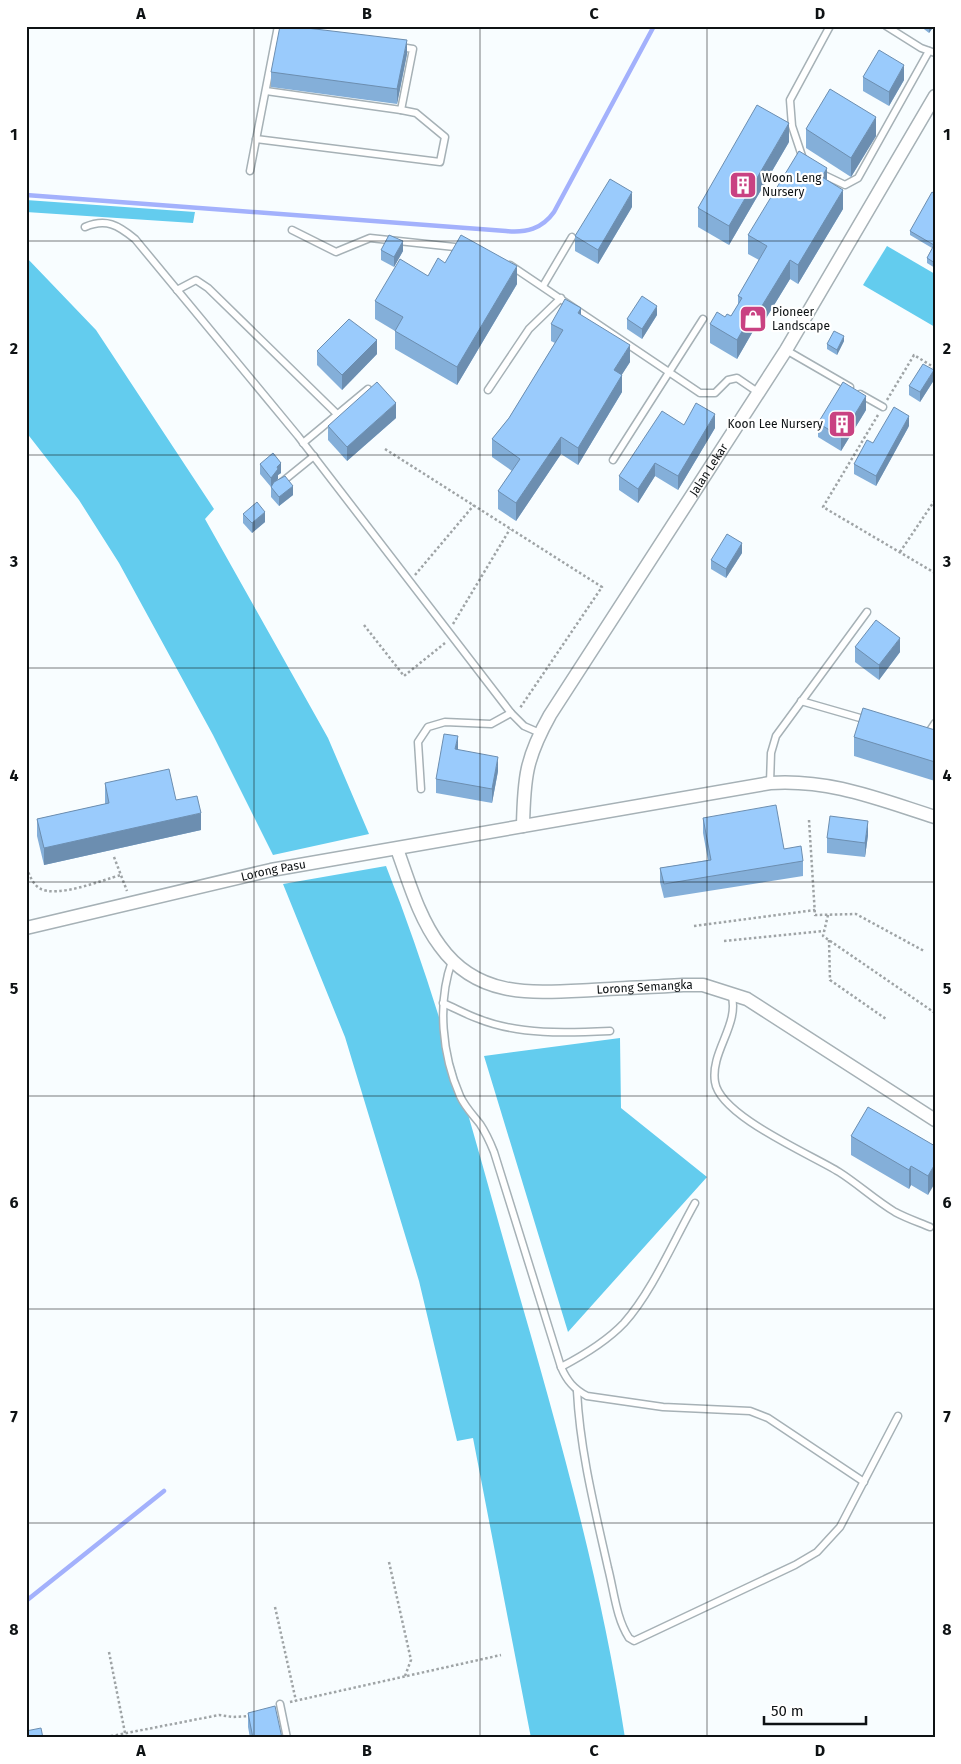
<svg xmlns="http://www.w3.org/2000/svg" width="961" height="1764" font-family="'Fira Sans',sans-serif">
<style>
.forest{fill:#63ccee}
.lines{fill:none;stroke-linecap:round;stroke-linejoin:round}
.stream{stroke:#a3b1fc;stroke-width:4.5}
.service-casing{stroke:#a6b1b6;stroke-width:9}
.minor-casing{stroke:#a6b1b6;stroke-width:15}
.path{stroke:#9fa4a6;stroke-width:2.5;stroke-dasharray:2.5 2.5;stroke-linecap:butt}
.service{stroke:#fff;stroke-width:6}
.minor{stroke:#fff;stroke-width:12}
.wall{fill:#84afd9}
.shaded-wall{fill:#6c8eb0}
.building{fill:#9acbfc;stroke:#6c8eb0}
.grid{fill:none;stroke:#0e1214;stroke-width:1;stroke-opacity:0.55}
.labels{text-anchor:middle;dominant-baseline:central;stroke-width:4.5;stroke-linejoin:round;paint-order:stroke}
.poi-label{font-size:12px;fill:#0e1214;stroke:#fff;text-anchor:start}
.street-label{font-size:12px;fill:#0e1214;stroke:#fff}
.neatline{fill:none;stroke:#0e1214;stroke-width:2}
.grid-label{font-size:16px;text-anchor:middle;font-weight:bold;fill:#0e1214}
</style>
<rect width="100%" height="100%" fill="#f8fdff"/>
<g class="forest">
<path d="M 26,200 L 195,212 L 193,223 L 26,212 Z"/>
<path d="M 887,246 L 935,274 L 935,327 L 863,285 Z"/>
<path d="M 26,257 L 96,330 L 214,509 L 205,519 L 328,738 L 369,834 L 273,855 L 213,735 L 119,563 L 79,500 L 26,432 Z"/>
<path d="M 386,866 C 436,992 471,1125 508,1256 C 554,1415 600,1574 625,1738 L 531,1738 L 473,1438 L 457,1441 L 419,1281 L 345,1037 L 283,884 Z"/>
<path d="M 620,1038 L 621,1108 L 707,1177 L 568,1332 L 484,1056 Z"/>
</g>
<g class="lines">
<g class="stream">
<path d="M 26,195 L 506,231 C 526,233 542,229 554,212 L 654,26"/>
<path d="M 26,1601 L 164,1491"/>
</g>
<g class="service-casing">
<g id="service">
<path d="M 886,26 L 921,48 L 935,53"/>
<path d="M 266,91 L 401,110 L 413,49 L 400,47"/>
<path d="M 256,139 L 440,162 L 445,137 L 416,113 L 401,110"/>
<path d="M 803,159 L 792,126 L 790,100 L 830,26"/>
<path d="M 250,171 L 278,26"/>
<path d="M 820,173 L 845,185 L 858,178 L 929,51"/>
<path d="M 85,227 C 106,218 118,225 135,239 L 298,436 L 511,713 L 524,726 L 540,733"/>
<path d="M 292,230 L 336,252 L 370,238 L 464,248"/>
<path d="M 510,265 L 700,393 L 715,393 L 728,380 L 737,378 L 759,393"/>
<path d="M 543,286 L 572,237"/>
<path d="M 177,290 L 196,280 L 208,288 L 337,414"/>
<path d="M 786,350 L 850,387"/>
<path d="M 488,390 L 529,329 L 561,298"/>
<path d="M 860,394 L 883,407"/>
<path d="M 303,443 L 368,389"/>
<path d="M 613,460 L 703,319"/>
<path d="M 282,482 L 314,456"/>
<path d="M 801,701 L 867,720"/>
<path d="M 927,735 L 935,723"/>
<path d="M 770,783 L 771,753 L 776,736 L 867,612"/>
<path d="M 421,789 L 418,742 L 428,727 L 445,722 L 491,724 L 511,713"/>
<path d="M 452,961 C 437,1003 442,1055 460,1096 C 465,1107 473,1115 480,1124 C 486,1133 490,1142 494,1152 L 561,1367 C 567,1381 574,1389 587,1396 L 663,1407 L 750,1411 L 768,1418 L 864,1482"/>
<path d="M 731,993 C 741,1024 710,1051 715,1082 C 720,1116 810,1154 839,1172 C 858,1184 875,1200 895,1212 C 906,1218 918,1222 930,1227"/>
<path d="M 443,1003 C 455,1008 467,1015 479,1019 C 519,1035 567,1033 610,1031"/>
<path d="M 561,1367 C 584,1355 606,1342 624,1323 C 652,1292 674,1240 695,1203"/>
<path d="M 577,1391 C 580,1451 595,1510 608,1568 C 614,1591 616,1618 629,1638 L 634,1641 L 795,1565 L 817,1552 L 840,1527 L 898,1416"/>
<path d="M 280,1704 L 287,1738"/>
</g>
</g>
<g class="minor-casing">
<g id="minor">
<path id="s1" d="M 523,826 C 524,777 526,758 550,715 L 786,350 L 935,96"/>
<path id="s2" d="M 397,849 C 409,882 419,918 440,946 C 478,999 534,993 592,990 C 622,988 653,987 683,985 L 703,985 L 747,999 L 935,1120"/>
<path id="s3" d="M 26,928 L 271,870 L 770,783 C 830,779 878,799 935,817"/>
</g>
</g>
<g class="path">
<path d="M 887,400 L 914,355 L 935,368"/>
<path d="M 878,415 L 823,507 L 935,573"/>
<path d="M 385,449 L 602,587 L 520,708"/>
<path d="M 900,552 L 935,500"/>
<path d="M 415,575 L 474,505"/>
<path d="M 453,624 L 510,529"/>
<path d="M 364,625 L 404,676 L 445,643"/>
<path d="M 809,820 L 815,915 L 856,914 L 924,951"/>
<path d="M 114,857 L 127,891"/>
<path d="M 26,868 C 30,875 32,883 39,888 C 56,899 102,880 121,875"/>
<path d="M 828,915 L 823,936 L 935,1013"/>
<path d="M 694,926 L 815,910"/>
<path d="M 829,940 L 830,980 L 886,1019"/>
<path d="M 724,941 L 824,931"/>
<path d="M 389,1562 L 411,1660 L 405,1676"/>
<path d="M 275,1607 L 296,1701"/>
<path d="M 109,1652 L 125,1733"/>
<path d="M 290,1702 L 501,1655"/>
<path d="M 101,1738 L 219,1715 L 233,1717 L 250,1716"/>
</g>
<use href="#service" class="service"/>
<use href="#minor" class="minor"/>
</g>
<g class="wall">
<path d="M 920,26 L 934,26 L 929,33 Z"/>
<path d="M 407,54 L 397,104 L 271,87 L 271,72 Z"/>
<path d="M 863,77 L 904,80 L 889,106 L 863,91 Z"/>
<path d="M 806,129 L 876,136 L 851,177 L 806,148 Z"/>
<path d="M 789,142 L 729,245 L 698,227 L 698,208 Z"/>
<path d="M 827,181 L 843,209 L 798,284 L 790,279 L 760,328 L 756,326 L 737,359 L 710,343 L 710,324 L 725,317 L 731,316 L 738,305 L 738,296 L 759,260 L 748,254 L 748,235 Z"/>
<path d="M 935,194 L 935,268 L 927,263 L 927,258 L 932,248 L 910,235 L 910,231 Z"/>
<path d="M 632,207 L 598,264 L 575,251 L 575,236 Z"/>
<path d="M 381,250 L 403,251 L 394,267 L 381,260 Z"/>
<path d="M 445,263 L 517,284 L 457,385 L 395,349 L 395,331 L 375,319 L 375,301 L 428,276 Z"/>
<path d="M 581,315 L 630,362 L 622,374 L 622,392 L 578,465 L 561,454 L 516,521 L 498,509 L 498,491 L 512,471 L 492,457 L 492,439 L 509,418 L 555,343 L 551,341 L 551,324 Z"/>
<path d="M 657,315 L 642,339 L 627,329 L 627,319 Z"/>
<path d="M 844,341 L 837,355 L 827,349 L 827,344 Z"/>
<path d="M 317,351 L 377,354 L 342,390 L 317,365 Z"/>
<path d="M 934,380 L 920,402 L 909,395 L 909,386 Z"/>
<path d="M 866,410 L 841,451 L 818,437 L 818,423 Z"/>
<path d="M 396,418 L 347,461 L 328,440 L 328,426 Z"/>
<path d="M 684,425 L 715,428 L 678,490 L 655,476 L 638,503 L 619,490 L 619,476 Z"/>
<path d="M 909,426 L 876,486 L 854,474 L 854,464 Z"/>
<path d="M 260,464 L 281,473 L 278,475 L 278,479 L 276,481 L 293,495 L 279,506 L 271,497 L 271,487 L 260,474 Z"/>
<path d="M 243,514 L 265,522 L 252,533 L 243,523 Z"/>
<path d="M 742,553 L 726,578 L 711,569 L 711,560 Z"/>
<path d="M 855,647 L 900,652 L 879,680 L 855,662 Z"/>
<path d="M 935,730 L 935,781 L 854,756 L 854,737 Z"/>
<path d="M 498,771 L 492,803 L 436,793 L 436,779 Z"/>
<path d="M 105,783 L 176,800 L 201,830 L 44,865 L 37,836 L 37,819 L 105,804 Z"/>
<path d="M 703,818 L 784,849 L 803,861 L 803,876 L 664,898 L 660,882 L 660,868 L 708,860 L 703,833 Z"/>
<path d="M 868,835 L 865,857 L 827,853 L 827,838 Z"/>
<path d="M 851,1136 L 935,1146 L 928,1195 L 911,1185 L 909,1189 L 851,1155 Z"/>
<path d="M 248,1713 L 282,1738 L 250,1738 L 248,1727 Z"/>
</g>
<g class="shaded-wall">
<path d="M 929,26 L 934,26 L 929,33 Z"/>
<path d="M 407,40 L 407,54 L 397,104 L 397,89 Z"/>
<path d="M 904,65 L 904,80 L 889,106 L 889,92 Z"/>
<path d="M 876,117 L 876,136 L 851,177 L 851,158 Z"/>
<path d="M 789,123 L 789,142 L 729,245 L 729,226 Z"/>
<path d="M 827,168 L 827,187 L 822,177 Z"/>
<path d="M 843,190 L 843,209 L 798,284 L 798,265 Z"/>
<path d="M 632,192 L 632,207 L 598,264 L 598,250 Z"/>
<path d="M 403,241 L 403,251 L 394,267 L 394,257 Z"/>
<path d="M 790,260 L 790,279 L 760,328 L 760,309 Z"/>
<path d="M 517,266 L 517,284 L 457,385 L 457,367 Z"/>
<path d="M 657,306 L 657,315 L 642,339 L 642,329 Z"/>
<path d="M 756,307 L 756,326 L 737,359 L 737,340 Z"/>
<path d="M 581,308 L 581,325 L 578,313 Z"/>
<path d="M 844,336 L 844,341 L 837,355 L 837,350 Z"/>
<path d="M 377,340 L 377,354 L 342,390 L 342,375 Z"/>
<path d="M 630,345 L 630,362 L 614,387 L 614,370 Z"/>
<path d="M 934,370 L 934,380 L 920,402 L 920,392 Z"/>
<path d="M 622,375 L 622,392 L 578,465 L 578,448 Z"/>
<path d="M 866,396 L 866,410 L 841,451 L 841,437 Z"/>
<path d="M 396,403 L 396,418 L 347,461 L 347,447 Z"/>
<path d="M 715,414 L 715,428 L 678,490 L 678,476 Z"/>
<path d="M 909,416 L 909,426 L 876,486 L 876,476 Z"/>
<path d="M 561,437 L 561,454 L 516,521 L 516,503 Z"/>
<path d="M 281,463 L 281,473 L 278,475 L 278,479 L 271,488 L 271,478 L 277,467 Z"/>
<path d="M 655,463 L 655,476 L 638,503 L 638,489 Z"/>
<path d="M 293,486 L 293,495 L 279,506 L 279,497 Z"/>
<path d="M 265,512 L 265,522 L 252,533 L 252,523 Z"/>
<path d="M 742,543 L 742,553 L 726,578 L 726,569 Z"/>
<path d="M 900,638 L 900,652 L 879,680 L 879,665 Z"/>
<path d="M 458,736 L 458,751 L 455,749 Z"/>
<path d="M 498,757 L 498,771 L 492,803 L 492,789 Z"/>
<path d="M 201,813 L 201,830 L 44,865 L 44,848 Z"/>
<path d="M 868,821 L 868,835 L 865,857 L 865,843 Z"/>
<path d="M 935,1164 L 935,1183 L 928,1195 L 928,1176 Z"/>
<path d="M 911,1166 L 911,1185 L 909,1189 L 909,1170 Z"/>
</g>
<g class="building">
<path d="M 280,26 L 290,26 L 407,40 L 397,89 L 271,72 Z"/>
<path d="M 879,50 L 904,65 L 889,92 L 863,77 Z"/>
<path d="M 830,89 L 876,117 L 851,158 L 806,129 Z"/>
<path d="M 757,105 L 789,123 L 729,226 L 698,208 Z"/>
<path d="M 799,151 L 827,168 L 822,177 L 843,190 L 798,265 L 790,260 L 760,309 L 756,307 L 737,340 L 710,324 L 717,312 L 725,317 L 727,314 L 731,316 L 742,298 L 738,296 L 767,246 L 748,235 Z"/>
<path d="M 610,179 L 632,192 L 598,250 L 575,236 Z"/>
<path d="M 932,192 L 935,194 L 935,263 L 927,258 L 934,245 L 910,231 Z"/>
<path d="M 389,235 L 403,241 L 394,257 L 381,250 Z"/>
<path d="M 461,235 L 517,266 L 457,367 L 395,331 L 403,317 L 375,301 L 400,259 L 428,276 L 438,258 L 445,263 Z"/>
<path d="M 642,296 L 657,306 L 642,329 L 627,319 Z"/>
<path d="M 565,299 L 581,308 L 578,313 L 630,345 L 614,370 L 622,375 L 578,448 L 561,437 L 516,503 L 498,491 L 520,459 L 492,439 L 509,418 L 563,330 L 551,324 Z"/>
<path d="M 349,319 L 377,340 L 342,375 L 317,351 Z"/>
<path d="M 834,331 L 844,336 L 837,350 L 827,344 Z"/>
<path d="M 923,364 L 934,370 L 920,392 L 909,386 Z"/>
<path d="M 377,382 L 396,403 L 347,447 L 328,426 Z"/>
<path d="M 843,382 L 866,396 L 841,437 L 818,423 Z"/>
<path d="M 696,403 L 715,414 L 678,476 L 655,463 L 638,489 L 619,476 L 662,411 L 684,425 Z"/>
<path d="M 894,407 L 909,416 L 876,476 L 854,464 L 867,440 L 873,443 Z"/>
<path d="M 273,453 L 281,463 L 277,467 L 278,469 L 271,478 L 260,464 Z"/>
<path d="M 285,476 L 293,486 L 279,497 L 271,487 L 274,482 Z"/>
<path d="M 257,502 L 265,512 L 252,523 L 243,514 Z"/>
<path d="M 727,534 L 742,543 L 726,569 L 711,560 Z"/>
<path d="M 876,620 L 900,638 L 879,665 L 855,647 Z"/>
<path d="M 863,708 L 935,730 L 935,762 L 854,737 Z"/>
<path d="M 444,734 L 458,736 L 455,749 L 498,757 L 492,789 L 436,779 Z"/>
<path d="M 169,769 L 176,800 L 197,796 L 201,813 L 44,848 L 37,819 L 109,803 L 105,783 Z"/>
<path d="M 776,805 L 784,849 L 801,846 L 803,861 L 664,884 L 660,868 L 711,860 L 703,818 Z"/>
<path d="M 830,816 L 868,821 L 865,843 L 827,838 Z"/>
<path d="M 868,1107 L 935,1146 L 935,1164 L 928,1176 L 911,1166 L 909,1170 L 851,1136 Z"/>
<path d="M 275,1706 L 282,1738 L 253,1738 L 248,1713 Z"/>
<path d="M 41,1728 L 43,1738 L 26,1738 L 26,1731 Z"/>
</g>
<path class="grid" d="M 254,26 L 254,1738M 480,26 L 480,1738M 707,26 L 707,1738M 26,241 L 935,241M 26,455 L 935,455M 26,668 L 935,668M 26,882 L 935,882M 26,1096 L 935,1096M 26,1309 L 935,1309M 26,1523 L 935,1523"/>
<defs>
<g id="building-square" transform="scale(1.4375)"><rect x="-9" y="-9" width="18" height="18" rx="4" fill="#c94282" stroke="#fff"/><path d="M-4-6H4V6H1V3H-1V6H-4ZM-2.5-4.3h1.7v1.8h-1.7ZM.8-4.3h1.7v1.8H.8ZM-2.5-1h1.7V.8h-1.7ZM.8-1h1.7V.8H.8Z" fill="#fff"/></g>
<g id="shop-square" transform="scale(1.4375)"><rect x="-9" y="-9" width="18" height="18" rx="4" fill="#c94282" stroke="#fff"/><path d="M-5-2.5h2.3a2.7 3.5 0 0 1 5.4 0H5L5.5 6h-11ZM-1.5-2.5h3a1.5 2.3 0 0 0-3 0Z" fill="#fff"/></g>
</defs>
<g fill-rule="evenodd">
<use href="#building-square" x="743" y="185"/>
<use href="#shop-square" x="753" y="319"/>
<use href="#building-square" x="842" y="424"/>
</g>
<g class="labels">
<g class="poi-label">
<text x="762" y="178">Woon Leng<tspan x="762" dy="14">Nursery</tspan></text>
<text x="772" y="312">Pioneer<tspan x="772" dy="14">Landscape</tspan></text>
<text x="823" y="424" text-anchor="end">Koon Lee Nursery</text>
</g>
<g class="street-label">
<text stroke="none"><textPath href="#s1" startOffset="408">Jalan Lekar</textPath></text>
<text stroke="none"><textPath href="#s3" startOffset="254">Lorong Pasu</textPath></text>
<text stroke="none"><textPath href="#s2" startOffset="326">Lorong Semangka</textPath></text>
</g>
</g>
<rect width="961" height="1764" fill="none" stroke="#ffffff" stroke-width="55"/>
<path d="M764 1716v8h102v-8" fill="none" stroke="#0e1214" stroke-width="2.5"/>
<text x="771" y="1716" font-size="15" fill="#0e1214" stroke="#ffffff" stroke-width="4" paint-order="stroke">50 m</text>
<rect x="28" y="28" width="906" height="1708" class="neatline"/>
<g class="grid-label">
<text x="141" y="19">A</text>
<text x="367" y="19">B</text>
<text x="594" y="19">C</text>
<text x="820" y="19">D</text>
<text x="14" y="140">1</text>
<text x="947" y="140">1</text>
<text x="14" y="354">2</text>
<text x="947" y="354">2</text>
<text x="14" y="567">3</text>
<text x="947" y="567">3</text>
<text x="14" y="781">4</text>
<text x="947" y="781">4</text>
<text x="14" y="994">5</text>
<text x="947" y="994">5</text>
<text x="14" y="1208">6</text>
<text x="947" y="1208">6</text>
<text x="14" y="1422">7</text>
<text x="947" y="1422">7</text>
<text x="14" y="1635">8</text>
<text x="947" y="1635">8</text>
<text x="141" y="1756">A</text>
<text x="367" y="1756">B</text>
<text x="594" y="1756">C</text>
<text x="820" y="1756">D</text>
</g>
</svg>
